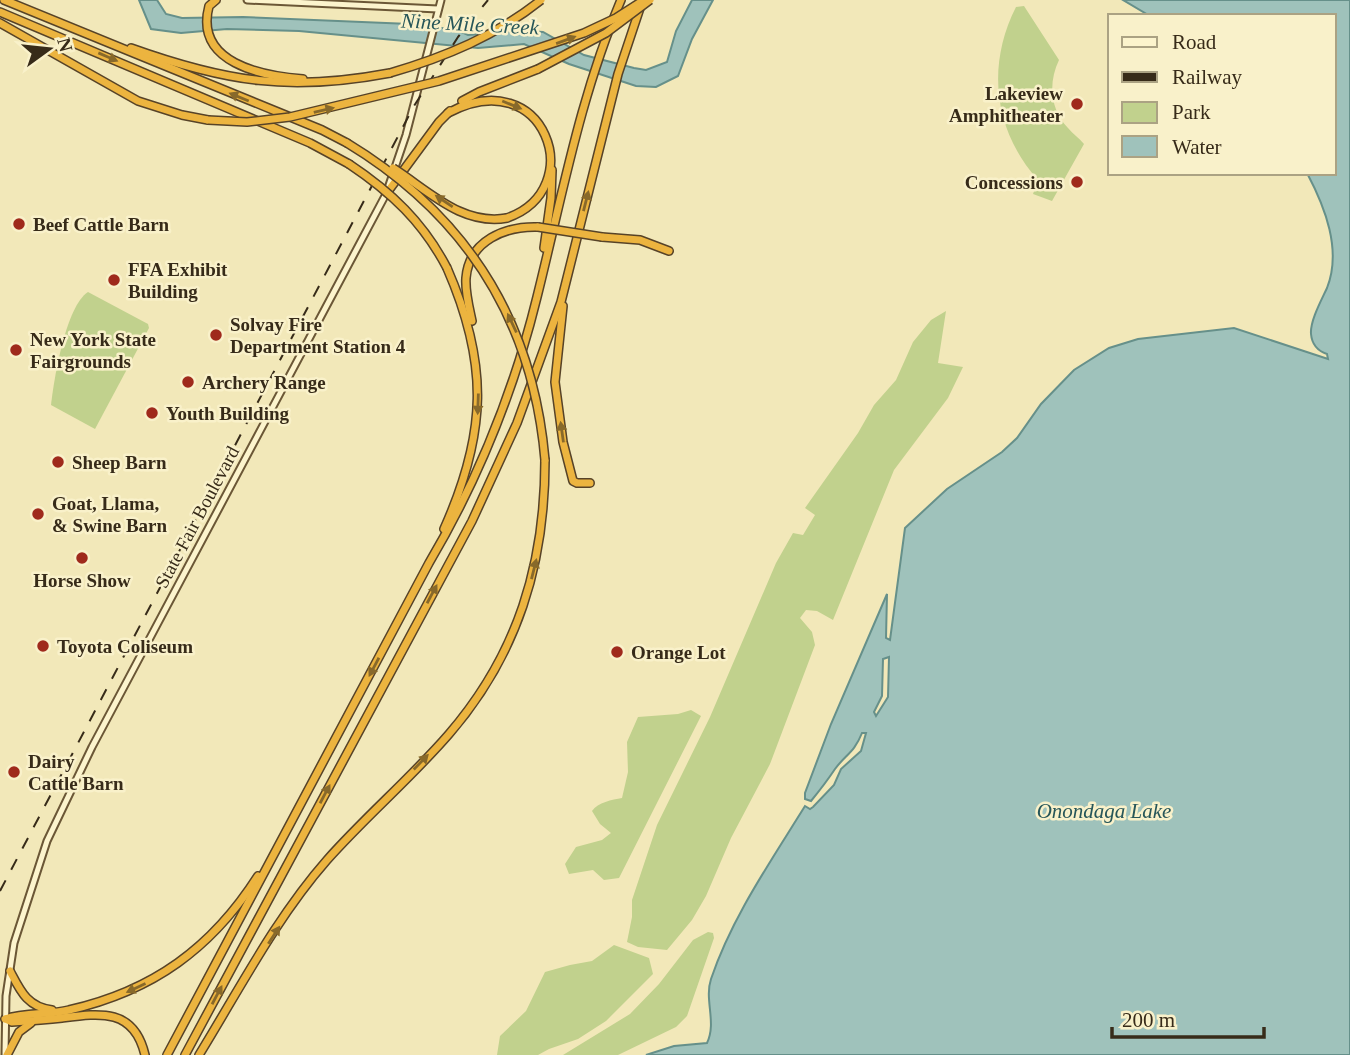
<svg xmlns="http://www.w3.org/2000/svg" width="1350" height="1055" font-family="'Times New Roman',serif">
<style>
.green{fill:#c1d18d}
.water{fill:#9fc2bb;stroke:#66908a;stroke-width:2;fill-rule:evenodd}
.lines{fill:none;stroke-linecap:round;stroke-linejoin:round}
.secondary-casing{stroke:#6b5736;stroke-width:9}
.highway-casing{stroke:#574328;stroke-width:10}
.secondary{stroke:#fcf4cd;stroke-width:5}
.highway{stroke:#ecb43f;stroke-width:7}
.rail{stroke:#372b19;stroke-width:2;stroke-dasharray:12 12;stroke-linecap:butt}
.highway-bridge-casing{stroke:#574328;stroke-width:10;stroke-linecap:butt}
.highway-bridge{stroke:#ecb43f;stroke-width:7}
.oneway{fill:#88692a}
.poi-dot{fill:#9f2a1c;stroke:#f9f1ca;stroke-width:2.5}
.labels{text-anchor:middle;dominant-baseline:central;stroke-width:5;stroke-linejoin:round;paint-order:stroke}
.poi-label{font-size:19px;font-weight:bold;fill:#372b19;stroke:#f9f1ca;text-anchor:start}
.street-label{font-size:19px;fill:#372b19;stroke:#f9f1ca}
.water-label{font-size:21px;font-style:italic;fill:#275659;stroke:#f9f1ca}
</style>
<rect width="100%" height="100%" fill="#f2e8b9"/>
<g class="green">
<path d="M1024 6 1059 60C1048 83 1050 109 1068 128 1073 134 1079 138 1084 144L1052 201 1033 194 1038 180C994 131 986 66 1016 7Z"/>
<path d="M88 292 148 324 149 328 95 429 51 405C54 378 66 306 88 292Z"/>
<polygon points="946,311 938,363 963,367 948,398 894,470 833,620 817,611 806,610 800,618 812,632 815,645 770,764 731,838 706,896 692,920 667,950 638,947 627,942 632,917 632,900 657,825 710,717 776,563 793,533 803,535 815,515 805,508 858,433 874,405 896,380 913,342 931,320"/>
<path d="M691 710 701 716 619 878 604 880 593 870 569 874 565 864 576 847 602 840 611 833 600 824 592 811C598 802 612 800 622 798L628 772 627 742 638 717 678 714Z"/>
<polygon points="708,932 713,933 714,938 687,1016 676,1027 618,1055 563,1055 630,1014 659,984 693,940"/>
<polygon points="614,945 649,958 653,974 606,1021 578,1039 549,1049 538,1055 497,1055 500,1036 526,1011 545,972 570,965 592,961"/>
</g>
<g class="water">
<polygon points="139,0 157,0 166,14 182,18 243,17 410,24 457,30 468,35 527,31 543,32 584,55 634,68 646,70 667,62 676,31 692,0 713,0 692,39 678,76 656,87 636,86 569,64 524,44 478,48 299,31 227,29 181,33 151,29"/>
<path d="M1123 0H1350V1055H646L674 1046 707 1043C717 1022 704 1000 711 979 732 917 771 861 805 806L810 809 813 807 834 785 841 769 861 751 866 733H862C854 753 846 754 835 769 827 781 820 790 811 801L805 799V793L831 724 887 594 886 638 890 640 905 528 947 489 1002 452 1017 438 1041 404 1074 370 1109 348 1138 339 1234 328 1328 359 1327 354C1318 351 1312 345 1311 334 1310 321 1321 301 1327 288 1342 250 1325 207 1307 173H1334V16H1150ZM889 657 888 697 876 716 874 712 882 696 883 659Z"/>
</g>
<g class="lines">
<defs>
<g id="secondary">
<polyline points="247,0 438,9"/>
<polyline points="5,1055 6,996 14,943 47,841 92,747 386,194 406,135 441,0"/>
</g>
<g id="highway">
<polyline points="4,0 322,130 347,143"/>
<path d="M216 0 209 6C194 63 262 76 303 79"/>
<polyline points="0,12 310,143 349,164"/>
<polyline points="0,23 138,101 182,115 208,120"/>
<path d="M131 48C226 82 290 92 390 73"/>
<polyline points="462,101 479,92 538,69"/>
<path d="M448 113C545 61 590 189 507 218"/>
<polyline points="386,194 439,122 450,111"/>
<polyline points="602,237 640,240 669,251"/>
<polyline points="544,248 551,198 552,170"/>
<polyline points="563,306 555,382 563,442 573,481 577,483 590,483"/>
<path d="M472 321C469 307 465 292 466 278 469 240 506 226 538 227"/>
<path d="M444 529C487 433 489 364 447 268"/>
<path d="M10 971C20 990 27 1007 52 1010"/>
<path d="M5 1019C25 1012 49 1015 69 1010 153 991 212 948 258 876"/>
<path d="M6 1019 12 1022C29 1021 45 1020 62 1018 100 1013 134 1008 145 1055"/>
<polyline points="7,1055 19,1032 31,1023"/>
<path d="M167 1055 429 563C478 480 514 391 537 297 562 197 580 96 621 0"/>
<polyline points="185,1055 472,521 517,423 561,302 618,74 641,5"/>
<path d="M199 1055C239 990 276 918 327 860 366 816 411 778 449 734 518 654 545 564 545 460"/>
</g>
</defs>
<use href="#secondary" class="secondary-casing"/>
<use href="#highway" class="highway-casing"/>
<use href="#secondary" class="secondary"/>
<use href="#highway" class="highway"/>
<polyline class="rail" points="0,891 414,106 458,37 488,0"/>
<defs>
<g id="highway-bridge">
<polyline points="538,69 606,33 650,0"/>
<path d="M390 73C445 57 496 36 541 0"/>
<polyline points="208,120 247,122 290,117 439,81 584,33 616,18 644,0"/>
<path d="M347 143C466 215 533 321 545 460"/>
<path d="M349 164C391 192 423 222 447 268"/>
<path d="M393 168C429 191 462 226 507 218"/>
<polyline points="538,227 602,237"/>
</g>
</defs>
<use href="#highway-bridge" class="highway-bridge-casing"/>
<use href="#highway-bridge" class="highway-bridge"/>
</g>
<defs><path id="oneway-solid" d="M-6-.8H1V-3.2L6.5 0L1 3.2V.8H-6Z" transform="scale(1.75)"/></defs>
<g class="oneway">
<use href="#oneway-solid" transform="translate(566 40) rotate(-20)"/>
<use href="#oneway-solid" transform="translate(108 57) rotate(23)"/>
<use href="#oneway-solid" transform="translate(239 97) rotate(-158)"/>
<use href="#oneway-solid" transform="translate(512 105) rotate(22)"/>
<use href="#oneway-solid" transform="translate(324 110) rotate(-13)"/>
<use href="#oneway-solid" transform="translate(444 201) rotate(-146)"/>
<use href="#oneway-solid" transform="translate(586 201) rotate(-76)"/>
<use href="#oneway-solid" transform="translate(512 323) rotate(-115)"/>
<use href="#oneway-solid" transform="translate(478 404) rotate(92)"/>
<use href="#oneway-solid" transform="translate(562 432) rotate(-98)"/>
<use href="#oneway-solid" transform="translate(534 569) rotate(-76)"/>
<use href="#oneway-solid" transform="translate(432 594) rotate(-62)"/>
<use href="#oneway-solid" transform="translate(374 667) rotate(118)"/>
<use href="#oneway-solid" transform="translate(421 762) rotate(-46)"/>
<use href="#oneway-solid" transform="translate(325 794) rotate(-62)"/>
<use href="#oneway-solid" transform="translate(274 935) rotate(-57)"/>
<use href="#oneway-solid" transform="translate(136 988) rotate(155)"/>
<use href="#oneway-solid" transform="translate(217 995) rotate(-62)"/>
</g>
<g class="poi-dot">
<circle cx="1077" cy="104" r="7"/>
<circle cx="1077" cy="182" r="7"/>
<circle cx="19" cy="224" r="7"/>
<circle cx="114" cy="280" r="7"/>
<circle cx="216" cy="335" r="7"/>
<circle cx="16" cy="350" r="7"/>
<circle cx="188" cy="382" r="7"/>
<circle cx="152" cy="413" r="7"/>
<circle cx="58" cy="462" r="7"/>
<circle cx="38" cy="514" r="7"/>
<circle cx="82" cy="558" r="7"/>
<circle cx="43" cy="646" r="7"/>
<circle cx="617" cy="652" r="7"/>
<circle cx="14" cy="772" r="7"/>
</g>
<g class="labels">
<g class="poi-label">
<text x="1063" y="93" text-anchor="end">Lakeview<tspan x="1063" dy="22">Amphitheater</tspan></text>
<text x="1063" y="182" text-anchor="end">Concessions</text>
<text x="33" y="224">Beef Cattle Barn</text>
<text x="128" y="269">FFA Exhibit<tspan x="128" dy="22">Building</tspan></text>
<text x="230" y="324">Solvay Fire<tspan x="230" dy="22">Department Station 4</tspan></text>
<text x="30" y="339">New York State<tspan x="30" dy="22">Fairgrounds</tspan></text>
<text x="202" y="382">Archery Range</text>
<text x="166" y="413">Youth Building</text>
<text x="72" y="462">Sheep Barn</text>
<text x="52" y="503">Goat, Llama,<tspan x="52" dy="22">&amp; Swine Barn</tspan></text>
<text x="82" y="580" text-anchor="middle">Horse Show</text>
<text x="57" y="646">Toyota Coliseum</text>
<text x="631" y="652">Orange Lot</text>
<text x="28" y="761">Dairy<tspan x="28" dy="22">Cattle Barn</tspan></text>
</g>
<g class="street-label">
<text transform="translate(197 517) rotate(-62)">State Fair Boulevard</text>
</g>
<g class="water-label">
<text transform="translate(470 24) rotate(3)">Nine Mile Creek</text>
<text x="1104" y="811">Onondaga Lake</text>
</g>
</g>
<rect x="1108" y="14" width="228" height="161" fill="#f9f1ca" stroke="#aba283" stroke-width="2"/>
<rect x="1122" y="37" width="35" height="10" fill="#fcf4cd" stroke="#aba283" stroke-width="2"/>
<text x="1172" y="49" font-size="21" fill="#372b19">Road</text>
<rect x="1122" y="72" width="35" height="10" fill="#372b19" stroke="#aba283" stroke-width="2"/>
<text x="1172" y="84" font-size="21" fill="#372b19">Railway</text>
<rect x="1122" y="102" width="35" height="21" fill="#c1d18d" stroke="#aba283" stroke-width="2"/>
<text x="1172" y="119" font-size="21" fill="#372b19">Park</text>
<rect x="1122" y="136" width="35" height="21" fill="#9fc2bb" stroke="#aba283" stroke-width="2"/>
<text x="1172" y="154" font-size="21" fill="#372b19">Water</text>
<g transform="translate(49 49) rotate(75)" stroke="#f9f1ca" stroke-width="5" paint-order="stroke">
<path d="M0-5L12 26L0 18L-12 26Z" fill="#372b19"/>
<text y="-10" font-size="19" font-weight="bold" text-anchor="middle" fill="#372b19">N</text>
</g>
<path d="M1112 1027v10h152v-10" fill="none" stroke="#372b19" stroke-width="3.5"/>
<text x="1122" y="1027" font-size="21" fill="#372b19" stroke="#f9f1ca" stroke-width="5" paint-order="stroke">200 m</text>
</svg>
